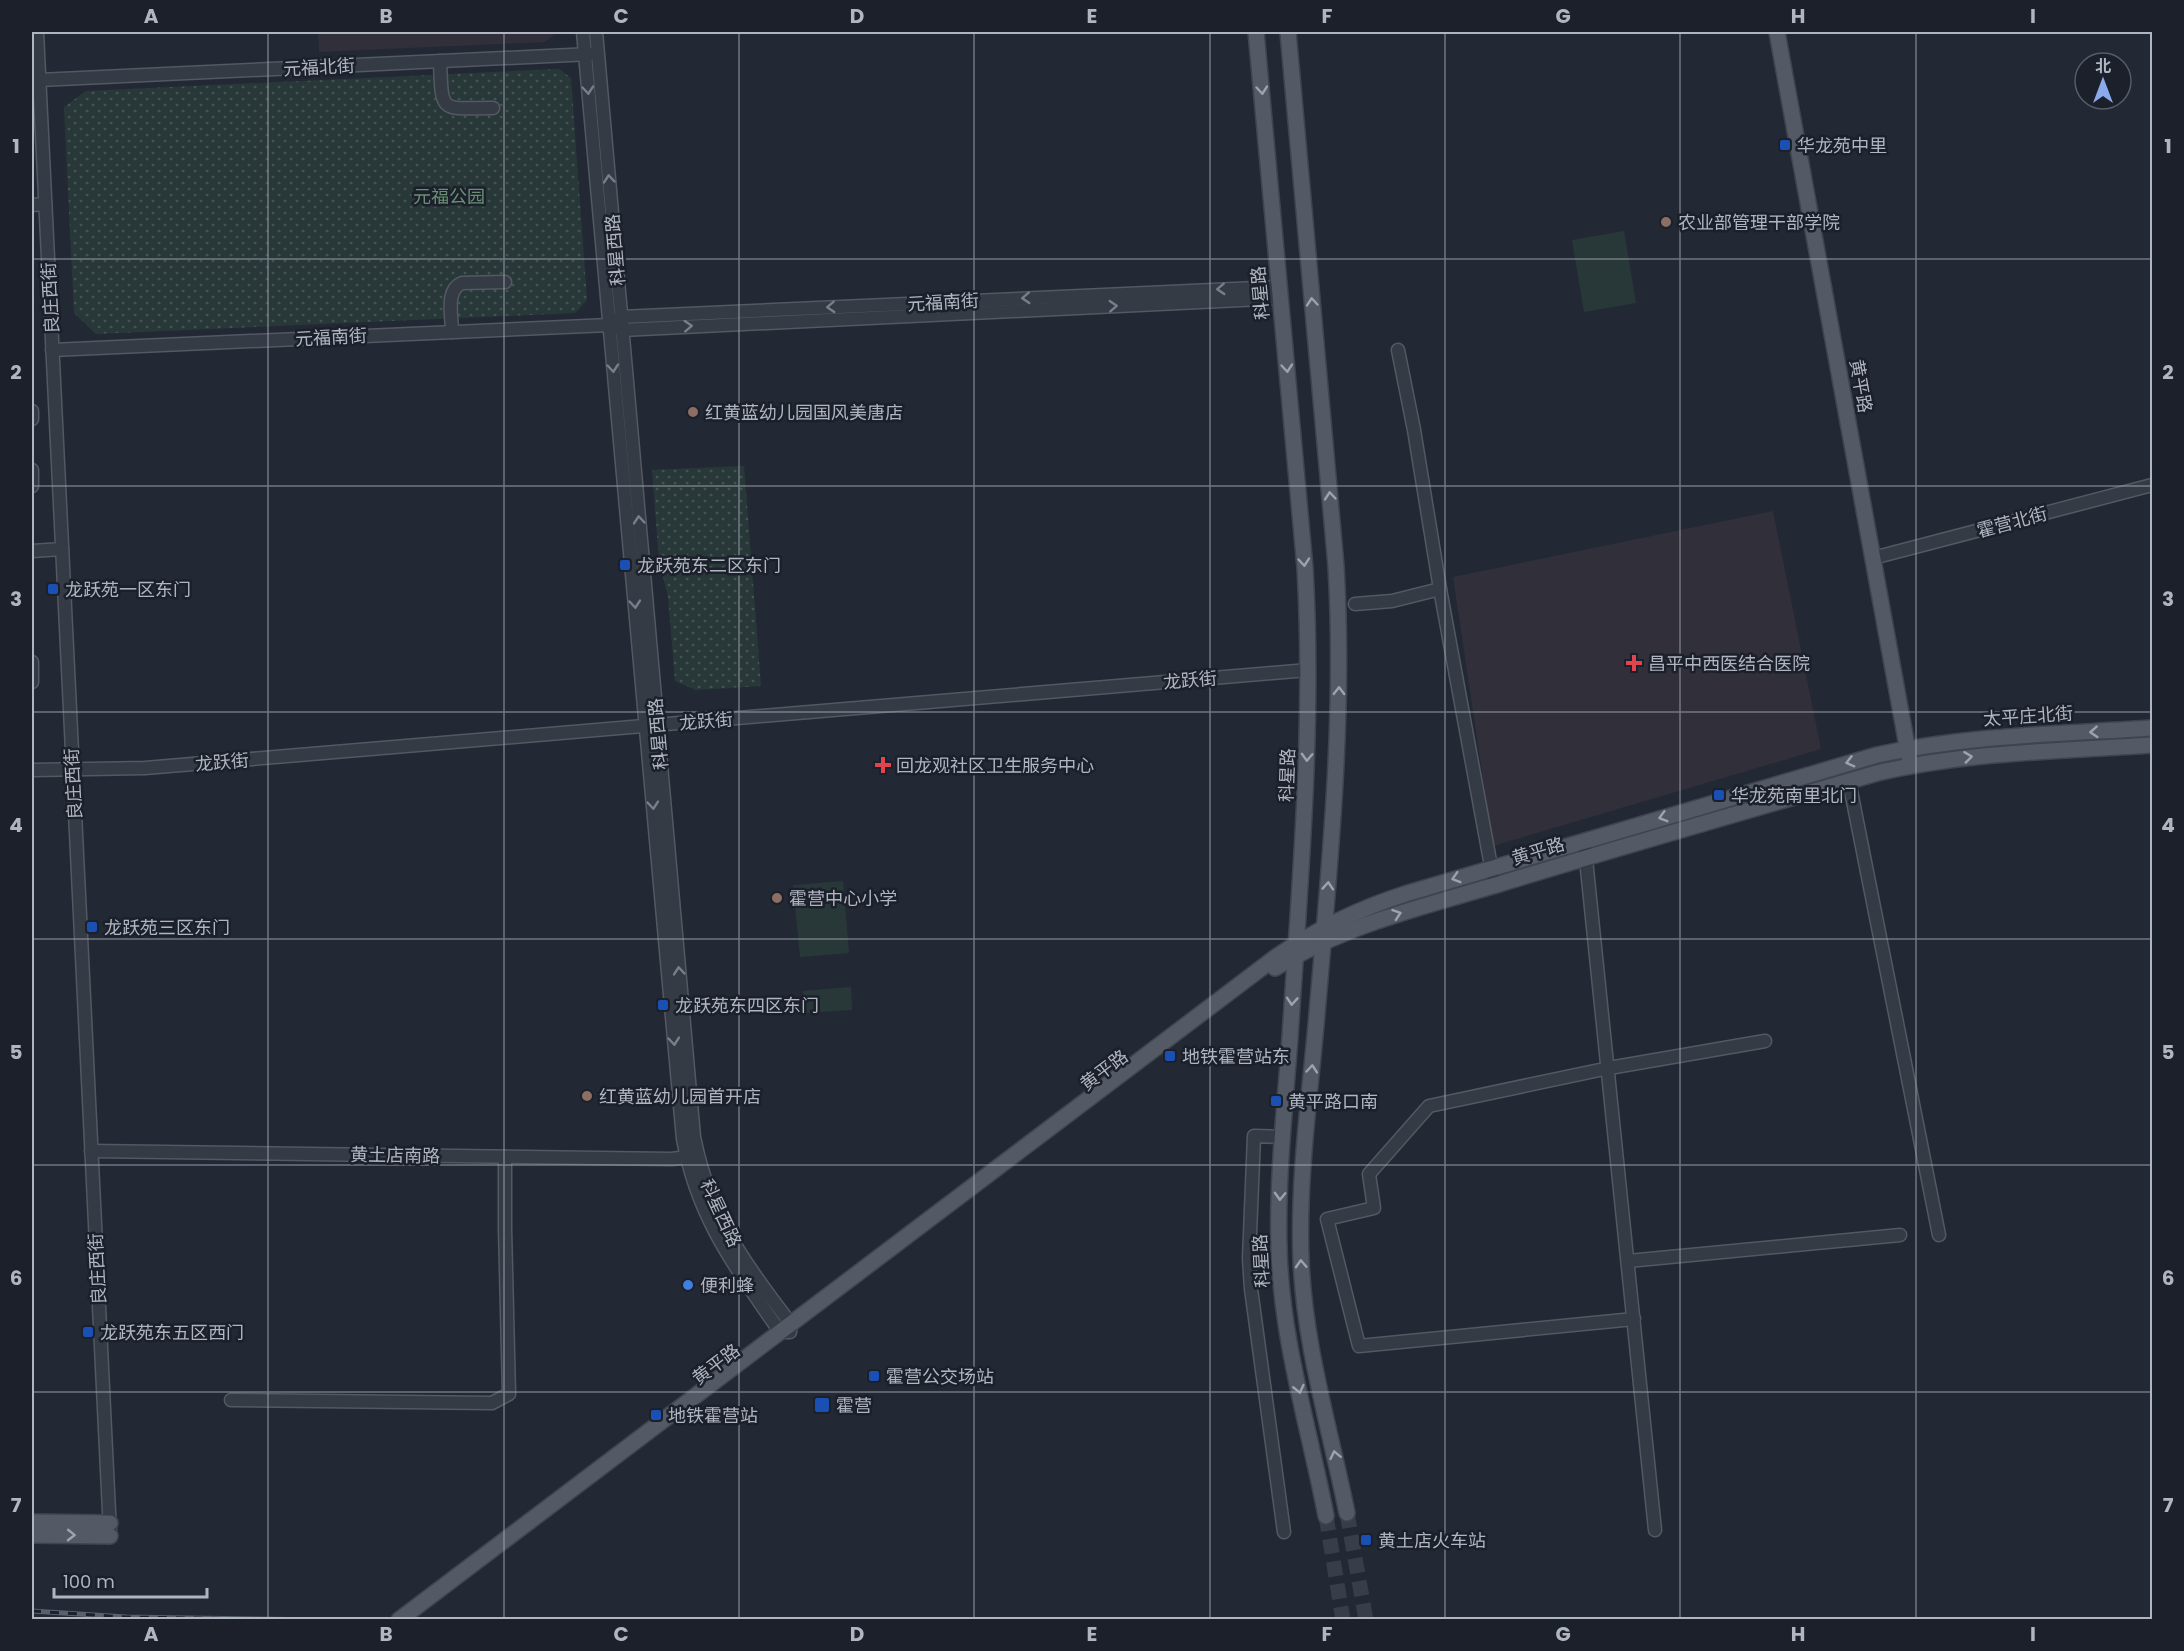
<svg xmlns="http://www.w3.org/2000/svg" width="2184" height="1651" font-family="Poppins,'Noto Sans SC',sans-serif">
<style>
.medical{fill:#312f3a}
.grass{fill:url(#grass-dots)}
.garden{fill:#283839}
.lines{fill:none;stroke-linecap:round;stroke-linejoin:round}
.major-tunnel{stroke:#373e49;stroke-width:15;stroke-dasharray:15 8;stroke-linecap:butt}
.minor-casing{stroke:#535863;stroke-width:15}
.major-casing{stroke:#3f444f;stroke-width:18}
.minor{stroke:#353b45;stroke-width:12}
.major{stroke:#535a65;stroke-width:15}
.rail-casing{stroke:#5a616e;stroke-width:5}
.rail{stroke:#1b202a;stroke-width:3;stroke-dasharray:9;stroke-linecap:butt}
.oneway{stroke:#797e8a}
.oneway2{stroke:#9da3af}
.grid{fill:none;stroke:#b0b5c2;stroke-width:1.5;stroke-opacity:0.55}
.transit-dot{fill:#1a4fb4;stroke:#1b202a;stroke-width:2}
.education-dot{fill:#8d6e63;stroke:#1b202a;stroke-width:2}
.health-dot{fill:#e0444e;stroke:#1b202a;stroke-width:2}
.shop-dot{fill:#3f7fe0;stroke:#1b202a;stroke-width:2}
.labels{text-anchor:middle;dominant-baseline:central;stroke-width:5;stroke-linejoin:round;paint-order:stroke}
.street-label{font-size:18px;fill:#b0b5c2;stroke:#1b202a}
.poi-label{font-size:18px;fill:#b0b5c2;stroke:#1b202a;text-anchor:start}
.park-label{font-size:18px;fill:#6a8f75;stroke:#1b202a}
.neatline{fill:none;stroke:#b0b5c2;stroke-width:2}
.grid-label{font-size:20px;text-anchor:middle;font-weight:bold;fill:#b0b5c2}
</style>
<defs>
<pattern id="grass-dots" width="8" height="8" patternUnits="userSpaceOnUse" patternTransform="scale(1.5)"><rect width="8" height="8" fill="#283839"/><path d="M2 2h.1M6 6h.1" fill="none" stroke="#455354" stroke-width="1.8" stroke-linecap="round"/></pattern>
</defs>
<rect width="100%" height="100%" fill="#222934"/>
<g class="medical">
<polygon points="318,32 557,32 545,42 319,52"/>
<polygon points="1773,511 1821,749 1493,846 1453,577"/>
</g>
<g class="grass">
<polygon points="559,69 571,78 587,300 575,313 96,334 74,313 64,107 86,91"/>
<polygon points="744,466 761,686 696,690 675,681 668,596 659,561 652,470"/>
</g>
<g class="garden">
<polygon points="1624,231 1636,303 1584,312 1572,240"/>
<polygon points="843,881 849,953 800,957 793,885"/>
<polygon points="851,987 852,1010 804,1013 803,991"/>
</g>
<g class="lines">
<g class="major-tunnel">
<polyline points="1347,1513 1366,1620"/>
<polyline points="1326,1516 1343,1620"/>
</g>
<defs>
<g id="minor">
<polyline points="37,32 110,1532"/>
<path d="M583 32 683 1139C698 1220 735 1266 780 1332H790L791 1324C743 1262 710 1216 694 1137L596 32"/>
<path d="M440 61C442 115 440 108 493 108"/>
<polyline points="39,80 591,54"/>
<polyline points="32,205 45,204"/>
<polyline points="615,321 621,317 1279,287"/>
<path d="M452 332C452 316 445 290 462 283L505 282"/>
<polyline points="52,350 609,325 622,330 1281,298"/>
<polyline points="1398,350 1414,430 1440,589 1493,877"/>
<polyline points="32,411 32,419"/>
<polyline points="32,470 32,486"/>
<polyline points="32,551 62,549"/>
<polyline points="1873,558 2152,485"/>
<polyline points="1355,604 1392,601 1440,589"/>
<polyline points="32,662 32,682"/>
<polyline points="32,770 145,768 1308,670"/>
<polyline points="1849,781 1939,1235"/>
<polyline points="1584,840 1655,1530"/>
<polyline points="1283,1137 1254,1136 1249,1258 1251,1289 1284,1532"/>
<polyline points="91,1151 672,1159 693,1156"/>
<polyline points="1628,1261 1900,1235"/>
<polyline points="1634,1319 1359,1346 1327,1219 1374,1208 1369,1174 1429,1106 1609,1068 1765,1041"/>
<polyline points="231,1400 492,1403 509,1394 505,1228 505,1157"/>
</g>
<g id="major">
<path d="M1256 32 1305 568C1314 725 1300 881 1290 1037 1285 1107 1277 1178 1279 1248 1281 1339 1309 1427 1326 1516"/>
<path d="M1288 32 1336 566C1345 720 1329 872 1316 1025 1309 1102 1298 1181 1301 1259 1304 1344 1330 1429 1347 1513"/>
<polyline points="1777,32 1909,757"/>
<path d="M1275 968C1343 926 1421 907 1496 885 1623 846 1750 810 1877 773 1967 752 2060 751 2152 745"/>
<polyline points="32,1522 110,1523"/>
<polyline points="32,1535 110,1536"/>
<path d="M399 1620 1276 957C1317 929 1358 909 1405 894L1877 755C1967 735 2061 734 2152 728"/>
</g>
</defs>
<use href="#minor" class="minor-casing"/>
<use href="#major" class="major-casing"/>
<use href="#minor" class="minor"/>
<use href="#major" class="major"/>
<defs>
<polyline id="rail" points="32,1611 126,1617 324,1620"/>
</defs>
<use href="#rail" class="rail-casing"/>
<use href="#rail" class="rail"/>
</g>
<defs><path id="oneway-chevron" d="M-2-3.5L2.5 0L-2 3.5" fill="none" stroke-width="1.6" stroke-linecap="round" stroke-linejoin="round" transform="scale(1.5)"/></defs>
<g class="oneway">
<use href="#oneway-chevron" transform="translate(588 90) rotate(85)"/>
<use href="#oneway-chevron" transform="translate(609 179) rotate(-95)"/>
<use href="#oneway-chevron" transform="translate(1221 289) rotate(177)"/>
<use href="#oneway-chevron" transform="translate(1026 298) rotate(177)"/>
<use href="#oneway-chevron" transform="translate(1113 306) rotate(-3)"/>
<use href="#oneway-chevron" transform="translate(831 307) rotate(177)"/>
<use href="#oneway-chevron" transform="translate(688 326) rotate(-3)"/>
<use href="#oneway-chevron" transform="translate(613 368) rotate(85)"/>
<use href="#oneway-chevron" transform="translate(639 520) rotate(-95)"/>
<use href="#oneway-chevron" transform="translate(635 604) rotate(85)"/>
<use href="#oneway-chevron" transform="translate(653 805) rotate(85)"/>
<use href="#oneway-chevron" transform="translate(679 971) rotate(-95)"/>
<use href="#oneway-chevron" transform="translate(674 1041) rotate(85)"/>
</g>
<g class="oneway2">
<use href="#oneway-chevron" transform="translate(1262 90) rotate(85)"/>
<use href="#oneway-chevron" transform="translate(1312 302) rotate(-95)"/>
<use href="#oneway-chevron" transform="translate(1287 368) rotate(85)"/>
<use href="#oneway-chevron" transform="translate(1330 496) rotate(-95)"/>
<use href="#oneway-chevron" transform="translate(1304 562) rotate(85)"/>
<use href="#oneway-chevron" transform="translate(1339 691) rotate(-89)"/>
<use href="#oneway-chevron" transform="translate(2094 732) rotate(176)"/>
<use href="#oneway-chevron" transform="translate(1307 757) rotate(92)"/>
<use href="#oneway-chevron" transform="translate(1968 757) rotate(-7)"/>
<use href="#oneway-chevron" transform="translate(1850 762) rotate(165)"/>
<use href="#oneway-chevron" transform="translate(1663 817) rotate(164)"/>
<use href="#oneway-chevron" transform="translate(1456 878) rotate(163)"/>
<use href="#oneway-chevron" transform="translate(1328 886) rotate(-86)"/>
<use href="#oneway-chevron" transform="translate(1397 914) rotate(-19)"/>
<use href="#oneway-chevron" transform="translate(1292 1001) rotate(94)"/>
<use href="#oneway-chevron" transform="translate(1312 1069) rotate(-85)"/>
<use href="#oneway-chevron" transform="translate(1280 1196) rotate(92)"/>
<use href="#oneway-chevron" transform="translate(1301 1264) rotate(-93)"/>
<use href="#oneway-chevron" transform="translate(1299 1389) rotate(77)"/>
<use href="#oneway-chevron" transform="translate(1335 1455) rotate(-102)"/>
<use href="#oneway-chevron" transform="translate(71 1535) rotate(1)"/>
</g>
<path class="grid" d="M268 32V1620M504 32V1620M739 32V1620M974 32V1620M1210 32V1620M1445 32V1620M1680 32V1620M1916 32V1620M32 259H2152M32 486H2152M32 712H2152M32 939H2152M32 1165H2152M32 1392H2152"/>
<g class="transit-dot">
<rect x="1779" y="139" width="12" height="12" rx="3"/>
<rect x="619" y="559" width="12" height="12" rx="3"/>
<rect x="47" y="583" width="12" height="12" rx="3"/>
<rect x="1713" y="789" width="12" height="12" rx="3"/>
<rect x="86" y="921" width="12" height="12" rx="3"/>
<rect x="657" y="999" width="12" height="12" rx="3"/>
<rect x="1164" y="1050" width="12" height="12" rx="3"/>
<rect x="1270" y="1095" width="12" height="12" rx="3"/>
<rect x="82" y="1326" width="12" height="12" rx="3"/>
<rect x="868" y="1370" width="12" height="12" rx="3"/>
<rect x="814" y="1397" width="16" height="16" rx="3"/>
<rect x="650" y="1409" width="12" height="12" rx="3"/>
<rect x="1360" y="1534" width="12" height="12" rx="3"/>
</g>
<g class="education-dot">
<circle cx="1666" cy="222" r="6"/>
<circle cx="693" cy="412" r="6"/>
<circle cx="777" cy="898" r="6"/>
<circle cx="587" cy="1096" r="6"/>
</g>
<g class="health-dot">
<path d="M1631 654h6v6h6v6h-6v6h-6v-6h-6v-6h6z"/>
<path d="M880 756h6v6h6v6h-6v6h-6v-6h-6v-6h6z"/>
</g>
<circle class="shop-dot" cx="688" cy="1285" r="6"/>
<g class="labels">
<g class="street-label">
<text transform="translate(319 67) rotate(-3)">元福北街</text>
<text transform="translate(615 250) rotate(-95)">科星西路</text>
<text transform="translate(1260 293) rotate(-95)">科星路</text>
<text transform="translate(50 298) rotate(-93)">良庄西街</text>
<text transform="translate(943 302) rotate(-3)">元福南街</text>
<text transform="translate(331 337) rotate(-3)">元福南街</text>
<text transform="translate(1861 386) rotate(80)">黄平路</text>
<text transform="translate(2012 522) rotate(-15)">霍营北街</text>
<text transform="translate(1190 680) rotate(-5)">龙跃街</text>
<text transform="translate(2028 716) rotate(-4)">太平庄北街</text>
<text transform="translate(706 721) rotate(-5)">龙跃街</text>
<text transform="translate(658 734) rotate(-95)">科星西路</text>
<text transform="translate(222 762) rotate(-5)">龙跃街</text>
<text transform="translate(1287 775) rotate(-88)">科星路</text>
<text transform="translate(73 784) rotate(-93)">良庄西街</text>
<text transform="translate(1538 851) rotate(-17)">黄平路</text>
<text transform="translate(1104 1070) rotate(-37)">黄平路</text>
<text transform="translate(395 1155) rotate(1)">黄土店南路</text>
<text transform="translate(721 1213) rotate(65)">科星西路</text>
<text transform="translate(1261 1261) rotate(-93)">科星路</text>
<text transform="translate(97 1269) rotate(-93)">良庄西街</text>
<text transform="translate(716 1364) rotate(-37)">黄平路</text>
</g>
<g class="poi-label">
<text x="1797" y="145">华龙苑中里</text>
<text x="1678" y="222">农业部管理干部学院</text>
<text x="705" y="412">红黄蓝幼儿园国风美唐店</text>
<text x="637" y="565">龙跃苑东二区东门</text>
<text x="65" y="589">龙跃苑一区东门</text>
<text x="1648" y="663">昌平中西医结合医院</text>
<text x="896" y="765">回龙观社区卫生服务中心</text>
<text x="1731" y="795">华龙苑南里北门</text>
<text x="789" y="898">霍营中心小学</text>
<text x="104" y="927">龙跃苑三区东门</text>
<text x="675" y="1005">龙跃苑东四区东门</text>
<text x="1182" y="1056">地铁霍营站东</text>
<text x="599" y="1096">红黄蓝幼儿园首开店</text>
<text x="1288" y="1101">黄平路口南</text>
<text x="700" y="1285">便利蜂</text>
<text x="100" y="1332">龙跃苑东五区西门</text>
<text x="886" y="1376">霍营公交场站</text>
<text x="836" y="1405">霍营</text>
<text x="668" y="1415">地铁霍营站</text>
<text x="1378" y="1540">黄土店火车站</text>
</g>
<g class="park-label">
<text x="449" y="196">元福公园</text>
</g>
</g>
<rect width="2184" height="1651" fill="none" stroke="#1b202a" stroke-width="66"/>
<g transform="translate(2103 81)"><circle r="28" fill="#1b202a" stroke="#575c67" stroke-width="1.5"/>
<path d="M0-4.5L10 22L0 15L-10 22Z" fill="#8baaeb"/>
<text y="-9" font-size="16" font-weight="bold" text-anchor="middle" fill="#b0b5c2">北</text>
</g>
<path d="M54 1588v9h153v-9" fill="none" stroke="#b0b5c2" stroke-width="3"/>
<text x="63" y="1588" font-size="18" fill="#b0b5c2" stroke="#1b202a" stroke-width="4.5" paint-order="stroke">100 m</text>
<rect x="33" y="33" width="2118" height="1585" class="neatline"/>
<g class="grid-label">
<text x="151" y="23">A</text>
<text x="386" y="23">B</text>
<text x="621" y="23">C</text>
<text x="857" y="23">D</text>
<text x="1092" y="23">E</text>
<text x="1327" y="23">F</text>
<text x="1563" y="23">G</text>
<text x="1798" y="23">H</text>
<text x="2033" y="23">I</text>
<text x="16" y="153">1</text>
<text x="2168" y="153">1</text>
<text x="16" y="379">2</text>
<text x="2168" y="379">2</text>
<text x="16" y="606">3</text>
<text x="2168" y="606">3</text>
<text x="16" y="832">4</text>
<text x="2168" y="832">4</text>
<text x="16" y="1059">5</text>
<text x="2168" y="1059">5</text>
<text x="16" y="1285">6</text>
<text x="2168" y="1285">6</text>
<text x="16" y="1512">7</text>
<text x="2168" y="1512">7</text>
<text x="151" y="1641">A</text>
<text x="386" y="1641">B</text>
<text x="621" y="1641">C</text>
<text x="857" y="1641">D</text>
<text x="1092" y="1641">E</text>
<text x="1327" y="1641">F</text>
<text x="1563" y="1641">G</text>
<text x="1798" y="1641">H</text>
<text x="2033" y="1641">I</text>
</g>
</svg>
